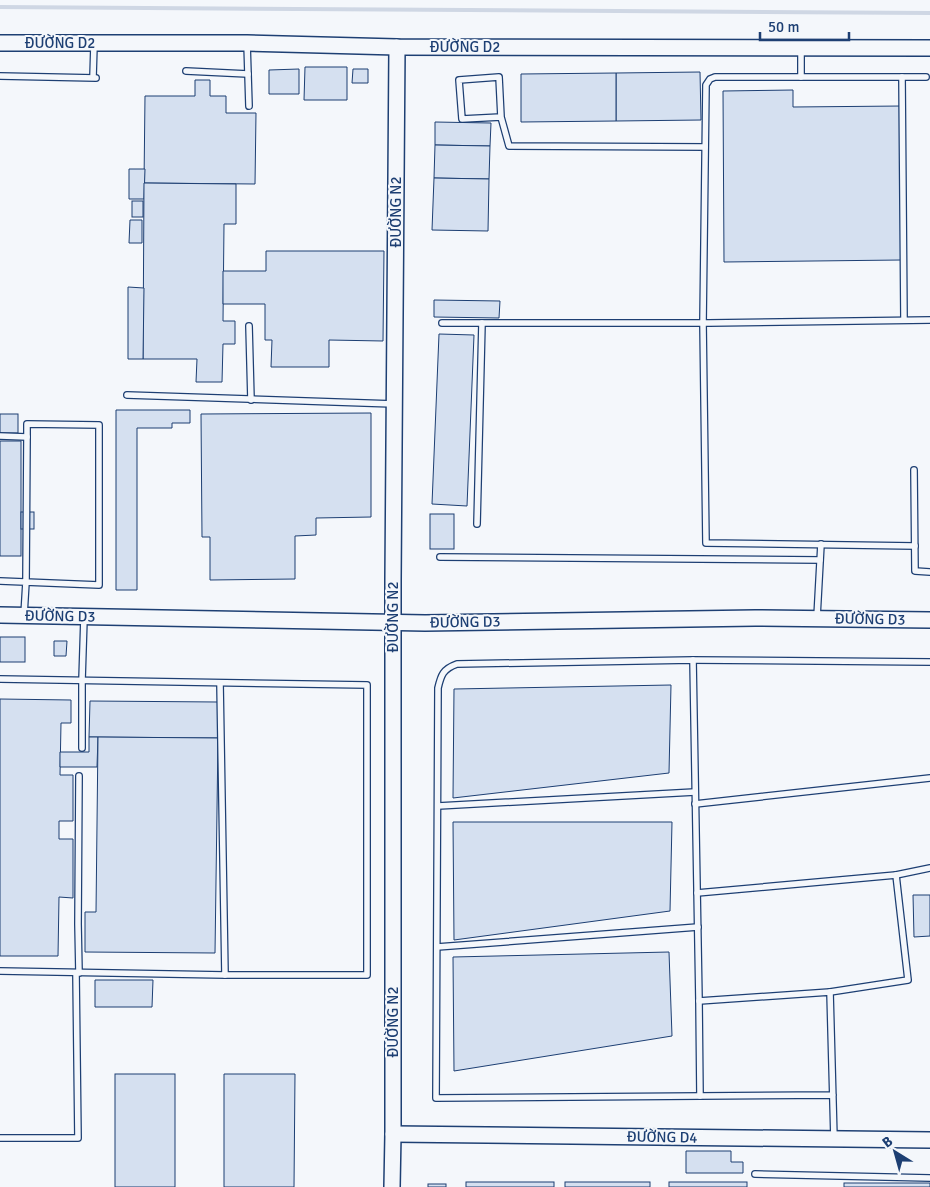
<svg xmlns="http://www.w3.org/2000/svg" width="930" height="1187" font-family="Signika,sans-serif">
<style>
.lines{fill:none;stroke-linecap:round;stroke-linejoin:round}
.stream{stroke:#cfd7e4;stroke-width:4}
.building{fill:#d5e0f0;stroke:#1d3f73}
.lane-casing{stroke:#1d3f73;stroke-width:8}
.secondary-casing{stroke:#1d3f73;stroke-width:18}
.lane{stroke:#f4f7fb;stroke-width:5.5}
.secondary{stroke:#f4f7fb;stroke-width:15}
.labels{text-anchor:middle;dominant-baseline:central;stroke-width:4;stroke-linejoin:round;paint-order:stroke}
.street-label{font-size:15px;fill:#1d3f73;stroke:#f4f7fb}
</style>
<rect width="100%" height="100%" fill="#f4f7fb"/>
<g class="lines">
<polyline class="stream" points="0,7 930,13"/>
</g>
<g class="building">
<polygon points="305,67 347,67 347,100 304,100"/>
<polygon points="299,69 299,94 269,94 269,70"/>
<polygon points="353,69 368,69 368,83 352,83"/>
<polygon points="700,72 701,120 616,121 616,73"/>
<polygon points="616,73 616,121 521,122 521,74"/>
<polygon points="195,80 210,80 210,96 226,96 226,113 256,113 255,184 144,183 145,96 195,96"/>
<polygon points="793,90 793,107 901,106 901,260 724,262 723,91"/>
<polygon points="435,122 491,123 490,146 435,145"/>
<polygon points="435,145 490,146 489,179 434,178"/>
<polygon points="129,169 145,169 144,199 129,199"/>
<polygon points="434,178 489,179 488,231 432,230"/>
<polygon points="144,183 236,184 236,224 224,224 223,321 235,321 235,344 223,344 222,382 196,382 197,359 143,359"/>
<rect x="132" y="201" width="11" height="16"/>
<polygon points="130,220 142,220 142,243 129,243"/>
<polygon points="266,251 384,251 383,341 329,340 329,367 271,367 272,340 265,340 265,304 223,304 223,271 266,271"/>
<polygon points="128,287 144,288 143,359 128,359"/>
<polygon points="434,300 500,301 499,318 434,317"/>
<polygon points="439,334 474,335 467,506 432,504"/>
<polygon points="116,410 190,410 190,423 172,423 172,428 137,428 137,590 116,590"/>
<polygon points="371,413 371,517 316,518 316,535 295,536 295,579 210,580 210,537 202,537 201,414"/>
<rect x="0" y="414" width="18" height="19"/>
<rect x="0" y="441" width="21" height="115"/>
<rect x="21" y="512" width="13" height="17"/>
<rect x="430" y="514" width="24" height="35"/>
<rect x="0" y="637" width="25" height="25"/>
<polygon points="54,641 67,641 66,656 54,656"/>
<polygon points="671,685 669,773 453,798 454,689"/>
<polygon points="0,699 71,700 71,723 61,723 60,775 73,775 73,821 59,821 59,839 73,839 73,898 59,897 58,956 0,956"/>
<polygon points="90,701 218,702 218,738 89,737"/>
<polygon points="89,737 98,737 97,767 60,767 60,752 89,752"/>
<polygon points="98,737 218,738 215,953 85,952 85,912 96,912"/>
<polygon points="453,822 672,822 670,911 454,940"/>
<polygon points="913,895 930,895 930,936 914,937"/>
<polygon points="669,952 672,1036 454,1071 453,957"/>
<polygon points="95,980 153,980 152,1007 95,1007"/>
<rect x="115" y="1074" width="60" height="113"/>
<polygon points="224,1074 295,1074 294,1187 224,1187"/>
<polygon points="686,1151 731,1151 731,1162 743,1162 743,1173 686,1173"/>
<rect x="466" y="1182" width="88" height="5"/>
<rect x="565" y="1182" width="85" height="5"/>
<rect x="669" y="1182" width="78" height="5"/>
<rect x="844" y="1183" width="86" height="4"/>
<rect x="428" y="1184" width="18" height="3"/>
</g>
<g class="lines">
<defs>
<g id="lane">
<polyline points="247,43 249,106"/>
<polyline points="801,48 801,77 715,77 710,79 706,85 703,323 706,543 915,546"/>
<polyline points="186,71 248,74"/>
<polyline points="0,76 96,78"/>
<polyline points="93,77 94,45"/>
<polyline points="801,77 926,77"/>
<polyline points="902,77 904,320"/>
<polyline points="501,117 462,119 459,80 499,77 501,117 509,146 705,147"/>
<polyline points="442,323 709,323 930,320"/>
<polyline points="249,326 251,400"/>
<polyline points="127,395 394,404"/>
<polyline points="0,436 27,437"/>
<polyline points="914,470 915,571 930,572"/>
<polyline points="477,524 482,323"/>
<polyline points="440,557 820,560"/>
<polyline points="0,581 99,585 99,425 27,424 27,437 26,582 24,615"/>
<polyline points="817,617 821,544"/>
<polyline points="693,660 930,662"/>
<polyline points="0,679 367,685 367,975 225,975"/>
<polyline points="82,748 82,680 84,618"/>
<polyline points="79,776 78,924 79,973"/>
<polyline points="695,804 930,778"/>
<polyline points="438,806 695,792"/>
<polyline points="896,875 930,868"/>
<polyline points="697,893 896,875 908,980 830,992"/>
<polyline points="437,947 698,927"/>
<polyline points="0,971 225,975 220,683"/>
<polyline points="699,1001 700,1096"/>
<path d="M833 1095 436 1098 438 688C441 675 443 669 457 664L693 660 699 1001 830 992 834 1139"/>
<polyline points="0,1138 78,1138 76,973"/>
<polyline points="755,1174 930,1178"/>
</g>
<g id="secondary">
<polyline points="0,43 247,43 397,47 930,48"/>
<polyline points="0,615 425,623 755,618 930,620"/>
<polyline points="393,1134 930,1140"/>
<polyline points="392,1187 393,1134 393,580 397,47"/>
</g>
</defs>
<use href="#lane" class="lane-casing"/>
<use href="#secondary" class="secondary-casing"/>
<use href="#lane" class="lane"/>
<use href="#secondary" class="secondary"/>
</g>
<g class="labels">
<g class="street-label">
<text x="60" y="43">ĐƯỜNG D2</text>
<text x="465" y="47">ĐƯỜNG D2</text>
<text transform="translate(396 212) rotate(-90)">ĐƯỜNG N2</text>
<text transform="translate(60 616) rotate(1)">ĐƯỜNG D3</text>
<text transform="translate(393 617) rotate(-90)">ĐƯỜNG N2</text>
<text transform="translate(870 619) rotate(1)">ĐƯỜNG D3</text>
<text transform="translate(465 622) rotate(-1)">ĐƯỜNG D3</text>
<text transform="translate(393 1022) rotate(-90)">ĐƯỜNG N2</text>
<text transform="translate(662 1137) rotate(1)">ĐƯỜNG D4</text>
</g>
</g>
<g transform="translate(895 1152) rotate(323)" stroke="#f4f7fb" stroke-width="4" paint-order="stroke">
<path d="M0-4L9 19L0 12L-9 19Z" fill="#1d3f73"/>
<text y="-8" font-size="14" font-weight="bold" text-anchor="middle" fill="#1d3f73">B</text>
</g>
<path d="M760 32v8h89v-8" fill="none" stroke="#1d3f73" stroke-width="2.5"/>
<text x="768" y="32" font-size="15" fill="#1d3f73" stroke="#f4f7fb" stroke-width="4" paint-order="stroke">50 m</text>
</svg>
